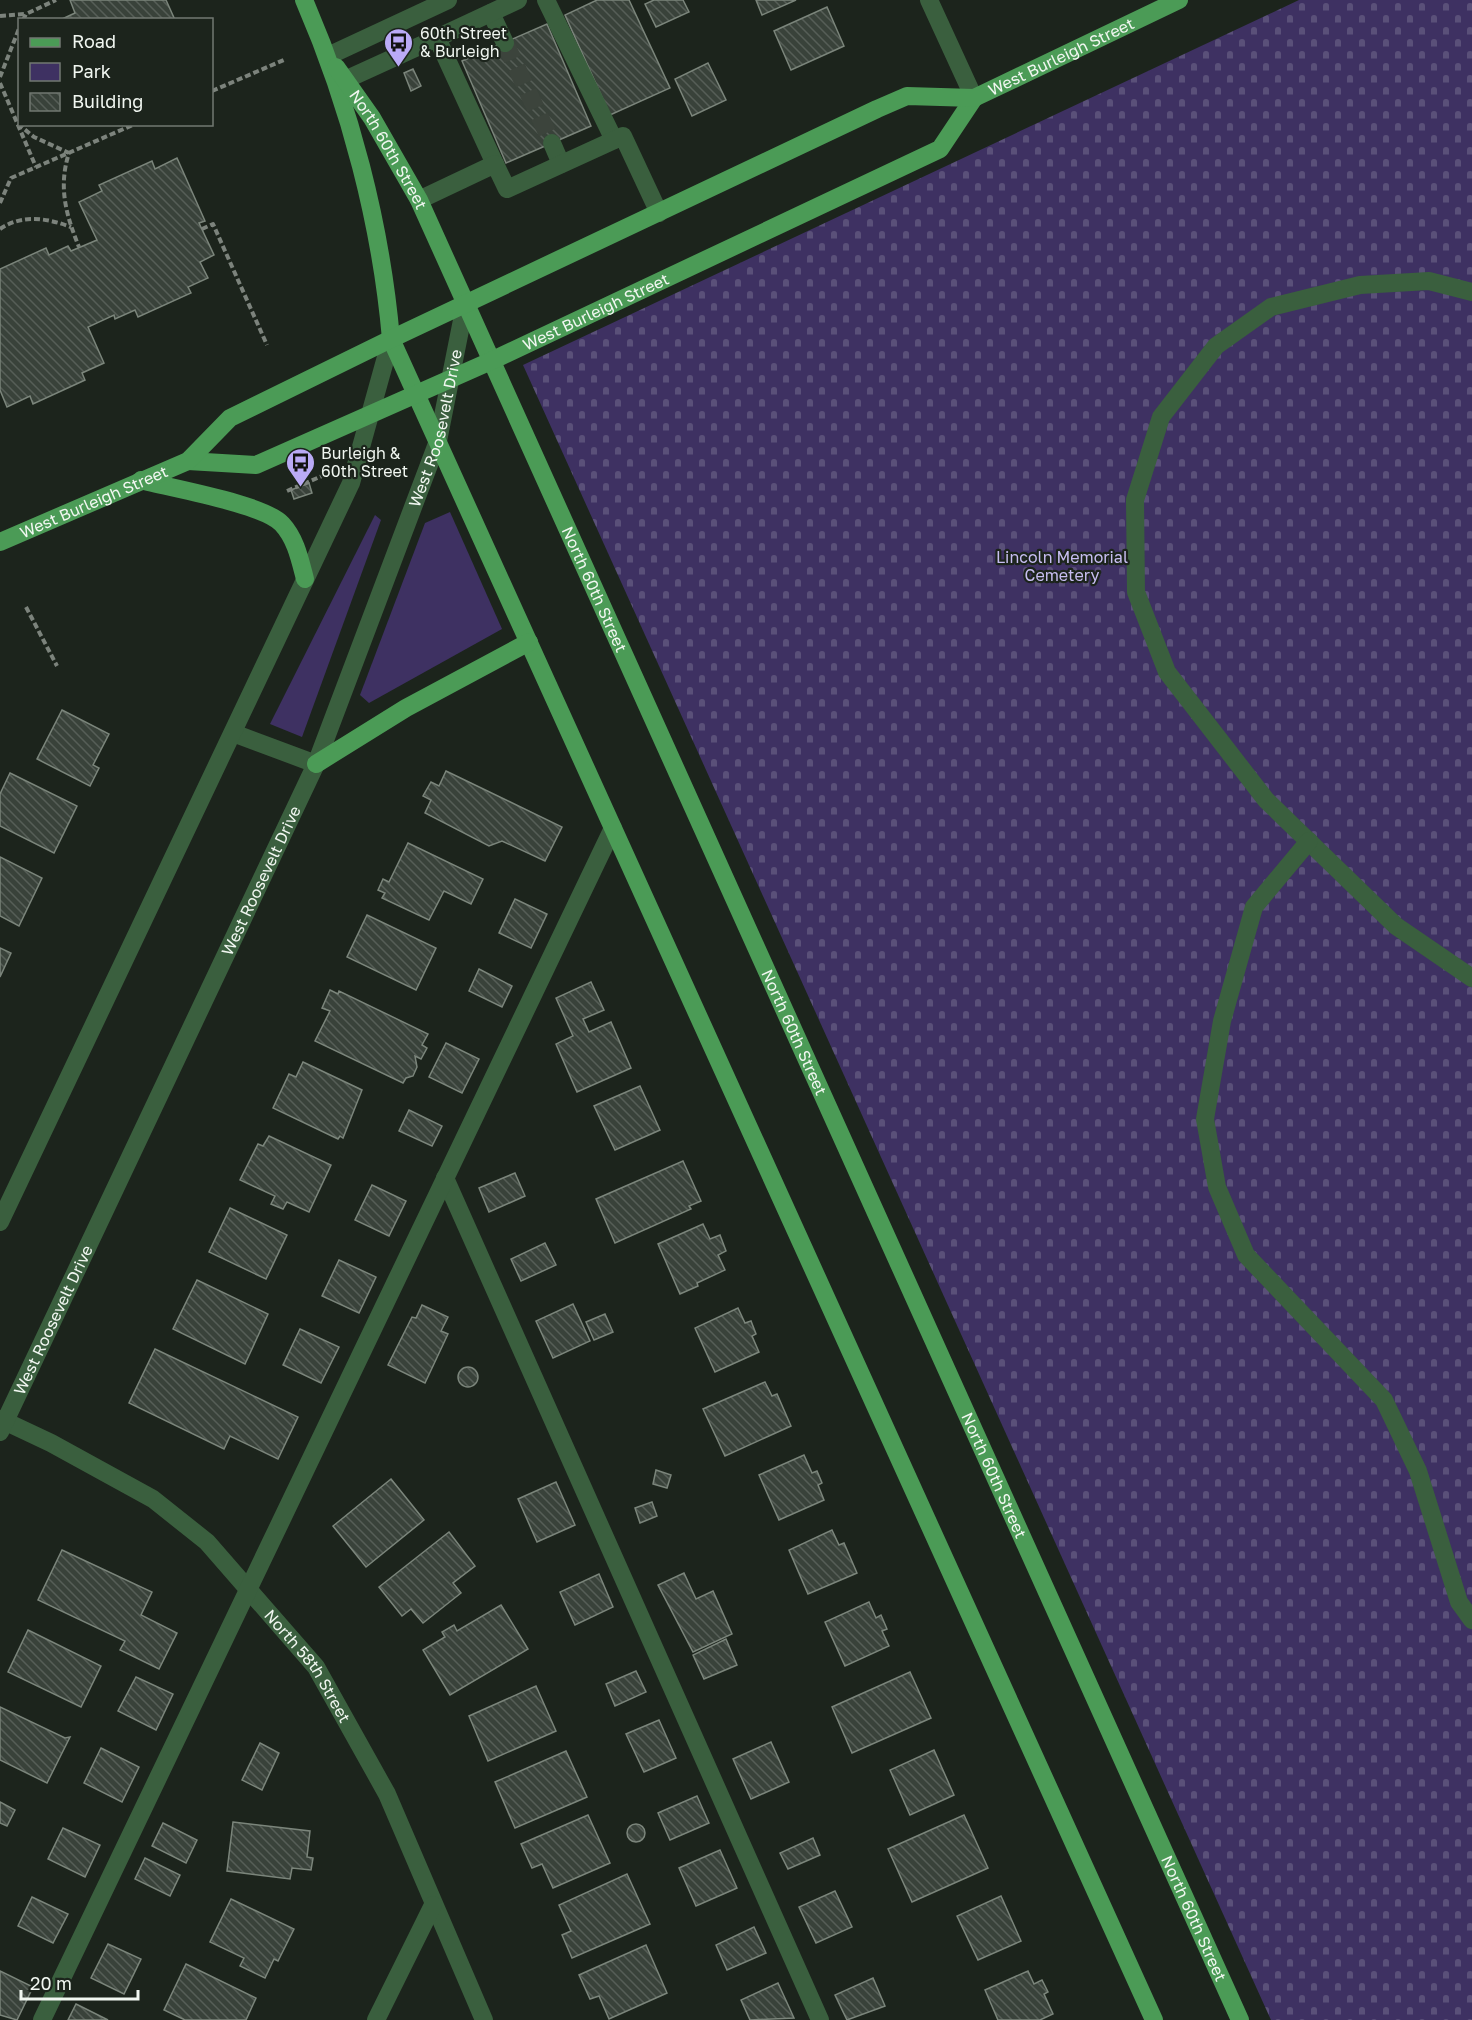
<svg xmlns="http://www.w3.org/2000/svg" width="1472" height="2020" font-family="'Golos Text',sans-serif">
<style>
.green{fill:#3e3162}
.cemetery{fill:url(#cemetery-stones)}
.building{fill:url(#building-back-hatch);stroke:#7b857b;stroke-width:1.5}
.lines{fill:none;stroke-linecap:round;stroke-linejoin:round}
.minor-tunnel{stroke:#3c443c;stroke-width:18;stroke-dasharray:18 9;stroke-linecap:butt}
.path{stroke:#7c837c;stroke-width:4;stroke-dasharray:6 3;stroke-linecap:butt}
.minor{stroke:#3a5f3e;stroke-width:18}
.major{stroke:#4b9b56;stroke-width:18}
.labels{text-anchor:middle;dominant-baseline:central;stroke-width:4.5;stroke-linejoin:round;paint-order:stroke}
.poi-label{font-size:16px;fill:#f1f7f1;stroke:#1c241c;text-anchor:start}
.street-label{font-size:16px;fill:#f1f7f1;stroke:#1c241c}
.park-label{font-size:16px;fill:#c8bef2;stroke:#1c241c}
</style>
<defs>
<pattern id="cemetery-stones" width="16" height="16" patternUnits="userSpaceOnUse" patternTransform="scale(1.5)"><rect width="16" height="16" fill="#3e3162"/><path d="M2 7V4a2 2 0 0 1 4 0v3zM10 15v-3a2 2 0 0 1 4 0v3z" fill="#5a5079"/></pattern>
<pattern id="building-back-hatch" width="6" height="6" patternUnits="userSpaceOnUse" patternTransform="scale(1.5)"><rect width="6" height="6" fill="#39423a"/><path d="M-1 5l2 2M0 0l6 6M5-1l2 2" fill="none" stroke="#565e57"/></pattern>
</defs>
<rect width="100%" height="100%" fill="#1c241c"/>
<g class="green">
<polygon points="450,512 502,629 369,703 360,695 425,523"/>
<polygon points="375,515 381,520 302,737 270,724"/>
</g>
<polygon class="cemetery" points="1299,0 1472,0 1472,2020 1271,2020 523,365"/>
<g class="building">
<polygon points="70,0 166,0 175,20 60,20 75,13"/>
<polygon points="597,0 629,0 670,88 610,115 565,15"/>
<polygon points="654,0 683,0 689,12 656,27 645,4"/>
<polygon points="756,0 796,0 762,15"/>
<polygon points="827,7 844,46 791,70 774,31"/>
<polygon points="547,24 591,126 506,163 462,61"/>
<polygon points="708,63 726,100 692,116 675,79"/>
<polygon points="413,69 421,86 411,91 404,73"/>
<polygon points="177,158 205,221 199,223 214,255 200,262 208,278 188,287 191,293 138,317 135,310 115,319 114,315 88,327 104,363 82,373 85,380 33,404 30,396 7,407 0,390 0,269 46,248 49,255 68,246 71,251 97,240 79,202 102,191 99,185 152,161 155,169"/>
<polygon points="309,483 312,493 294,499 291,490"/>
<polygon points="62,710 109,734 93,765 99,768 90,786 37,759"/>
<polygon points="446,771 562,827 545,861 502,841 489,846 425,813 431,800 423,796 431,782 439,786"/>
<polygon points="10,773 77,806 54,853 0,826 0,794"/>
<polygon points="408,843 483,879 471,904 444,891 429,920 382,898 385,893 378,890 383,879 389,882"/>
<polygon points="0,857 42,878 19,926 0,916"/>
<polygon points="515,899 547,914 531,948 499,933"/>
<polygon points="367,915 436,948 416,990 347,957"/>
<polygon points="0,948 11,953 0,977"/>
<polygon points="479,969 512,986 502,1007 469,991"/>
<polygon points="591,982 604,1010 583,1019 589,1032 611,1022 631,1068 577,1092 556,1044 573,1036 556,998"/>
<polygon points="330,990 338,994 339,991 428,1034 422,1045 427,1048 421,1059 415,1056 417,1067 413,1076 406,1078 403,1083 315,1041 330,1011 322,1008"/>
<polygon points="446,1043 479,1059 462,1093 429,1077"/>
<polygon points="303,1062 362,1090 343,1138 340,1136 338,1139 273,1108 289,1074 296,1077"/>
<polygon points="640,1086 660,1130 615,1150 594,1106"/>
<polygon points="409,1110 442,1126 432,1146 399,1131"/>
<polygon points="269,1136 331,1165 309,1212 287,1202 283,1209 271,1204 275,1196 240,1180 258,1144 263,1146"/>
<polygon points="683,1161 701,1201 689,1206 691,1209 615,1243 596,1199"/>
<polygon points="515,1173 525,1196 489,1212 479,1188"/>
<polygon points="372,1185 406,1201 389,1236 355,1220"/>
<polygon points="230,1208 287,1235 266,1279 209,1252"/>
<polygon points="703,1224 710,1239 720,1235 726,1251 718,1255 725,1270 697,1283 698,1286 680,1294 658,1244"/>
<polygon points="545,1243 556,1265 521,1281 511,1259"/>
<polygon points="339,1260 376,1277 359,1313 322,1296"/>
<polygon points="197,1280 268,1314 245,1364 173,1329"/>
<polygon points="573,1304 590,1341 553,1358 536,1321"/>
<polygon points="422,1305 448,1317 441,1331 448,1334 425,1383 388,1365 412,1317 416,1318"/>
<polygon points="738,1308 745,1323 751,1321 756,1334 752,1336 759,1352 715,1372 695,1328"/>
<polygon points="605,1314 613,1332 594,1340 586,1322"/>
<polygon points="300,1329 339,1347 321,1383 283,1365"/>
<polygon points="155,1349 298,1417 278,1459 230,1436 224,1449 129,1403"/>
<circle cx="468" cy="1377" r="10"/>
<polygon points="765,1382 772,1396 777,1394 791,1426 725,1456 703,1409"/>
<polygon points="804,1455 812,1473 817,1471 822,1483 818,1485 824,1500 779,1520 759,1475"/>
<polygon points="656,1470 671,1475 667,1488 653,1484"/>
<polygon points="391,1479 424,1520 366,1567 333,1526"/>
<polygon points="556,1482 575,1525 537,1542 518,1499"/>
<polygon points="652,1502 657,1516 640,1523 635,1508"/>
<polygon points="832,1530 839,1545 844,1543 857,1573 808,1594 789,1550"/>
<polygon points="449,1532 475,1566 453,1583 461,1593 423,1623 411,1609 402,1616 379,1587"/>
<polygon points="62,1550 152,1592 141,1615 177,1633 159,1669 120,1650 125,1641 38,1600"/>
<polygon points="684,1573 696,1599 713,1591 732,1634 693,1652 658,1585"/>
<polygon points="599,1574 613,1607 575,1625 560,1592"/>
<polygon points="869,1602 876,1618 881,1615 887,1629 882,1631 889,1646 845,1666 825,1622"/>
<polygon points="501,1605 528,1649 450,1695 423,1650 445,1637 442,1632 454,1625 457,1631"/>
<polygon points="28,1630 101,1666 81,1707 8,1672"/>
<polygon points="726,1639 737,1665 704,1679 693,1655"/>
<polygon points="636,1671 646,1692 615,1706 606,1684"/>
<polygon points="910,1672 931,1718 852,1753 832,1707"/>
<polygon points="136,1677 173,1694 156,1730 118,1711"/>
<polygon points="536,1686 556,1731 488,1761 469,1716"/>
<polygon points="0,1707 65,1738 70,1737 47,1783 0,1760"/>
<polygon points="659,1720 676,1758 644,1772 626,1734"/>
<polygon points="771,1742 789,1782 751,1799 733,1759"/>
<polygon points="260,1743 279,1753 262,1790 242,1780"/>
<polygon points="101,1748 139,1767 122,1802 84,1783"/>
<polygon points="934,1750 954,1795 910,1815 890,1770"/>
<polygon points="566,1751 587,1797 515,1828 495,1782"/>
<polygon points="697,1796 709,1823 670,1840 658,1813"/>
<polygon points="0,1802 15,1810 7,1826 0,1823"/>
<polygon points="588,1815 610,1863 553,1888 542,1864 532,1868 521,1844"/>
<polygon points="964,1815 988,1868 912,1902 888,1849"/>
<polygon points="233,1822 310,1831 307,1857 313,1858 311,1870 292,1868 290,1879 227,1871"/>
<polygon points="163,1823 197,1840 186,1863 152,1846"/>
<circle cx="636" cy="1833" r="9"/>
<polygon points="63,1828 100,1845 85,1877 48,1859"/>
<polygon points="813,1838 820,1855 788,1869 780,1853"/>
<polygon points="720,1850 737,1888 696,1906 679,1868"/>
<polygon points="145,1858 180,1875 170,1896 135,1879"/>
<polygon points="627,1874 650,1924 572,1958 562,1935 571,1931 559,1905"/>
<polygon points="835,1891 852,1927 816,1943 799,1907"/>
<polygon points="1001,1896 1021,1941 978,1960 957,1916"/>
<polygon points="32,1897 68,1914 53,1943 18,1926"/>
<polygon points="231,1899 294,1929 278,1961 274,1959 265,1978 240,1966 244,1958 210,1942"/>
<polygon points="754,1927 766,1953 727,1970 716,1945"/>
<polygon points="108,1944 141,1959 124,1994 91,1978"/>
<polygon points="646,1945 667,1993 609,2019 599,1996 590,1999 579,1975"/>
<polygon points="186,1964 256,1998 246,2020 185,2020 164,2010"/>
<polygon points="0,1971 33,1987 17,2020 0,2015"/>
<polygon points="1028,1971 1034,1984 1042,1980 1048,1992 1044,1994 1053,2014 1040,2020 998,2020 985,1990"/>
<polygon points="873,1978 885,2006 847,2020 835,1995"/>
<polygon points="778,1983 794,2018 750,2020 741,2000"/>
<polygon points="76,2004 108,2020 68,2020"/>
</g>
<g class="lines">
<polyline class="minor-tunnel" points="505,43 552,143"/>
<g class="path">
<polyline points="0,16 25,14"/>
<polyline points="23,20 26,14 56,0"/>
<polyline points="0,77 20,26"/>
<polyline points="0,83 36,167"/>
<polyline points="212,91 286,59"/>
<path d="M18 124 34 137 69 153C58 187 66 215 79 247"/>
<polyline points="0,203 11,178 135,124"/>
<path d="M0 229C22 214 47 218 71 227"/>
<polyline points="202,229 213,224 267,345"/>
<polyline points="287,491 322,476"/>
<polyline points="26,607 57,666"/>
</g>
<g class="minor">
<polyline points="546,0 614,140"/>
<polyline points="929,0 974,98"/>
<polyline points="491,13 505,43"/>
<polyline points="328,56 448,0"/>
<polyline points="345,80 437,38"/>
<polyline points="552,143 561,164"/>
<polyline points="495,164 437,38 518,0"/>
<polyline points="419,200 495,164 507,189 623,136 659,213"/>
<polyline points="1472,292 1429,281 1360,285 1271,307 1216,346 1161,417 1135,500 1136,592 1167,672 1266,800 1396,926 1472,978"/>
<polyline points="233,733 316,764"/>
<polyline points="1309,841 1254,907 1222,1021 1205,1119 1217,1187 1246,1255 1384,1400 1418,1471 1459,1602 1472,1620"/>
<polyline points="445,1178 820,2020"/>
<polyline points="0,1222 351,483 391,339"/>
<path id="s1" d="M0 1419 51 1443 153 1499 207 1542 316 1667 387 1794 484 2020"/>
<path id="s2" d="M0 1432 316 764 438 441 465 305"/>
<polyline points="42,2020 613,828"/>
<polyline points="376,2020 433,1905"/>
</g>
<g class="major">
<path d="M304 0C350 106 381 224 391 339L1154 2020"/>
<path id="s3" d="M336 67 372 118 419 200 1240 2020"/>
<path id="s4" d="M188 461 256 465 491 361 940 149 974 98"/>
<path d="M141 480C170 488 264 504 282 524 296 539 300 560 305 579"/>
<path id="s5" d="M0 542 188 461 230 418 391 339 877 109 907 96 974 98 1179 0"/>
<polyline points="316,764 406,708 529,642"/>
</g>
</g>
<defs>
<symbol id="bus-pin" viewBox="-11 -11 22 30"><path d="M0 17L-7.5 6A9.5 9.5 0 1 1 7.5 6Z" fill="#baaaf6" stroke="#1c241c"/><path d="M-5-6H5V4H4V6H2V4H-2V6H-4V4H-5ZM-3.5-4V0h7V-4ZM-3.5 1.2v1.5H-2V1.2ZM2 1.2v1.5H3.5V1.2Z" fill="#111"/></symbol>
</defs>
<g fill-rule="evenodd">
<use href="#bus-pin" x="382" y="26" width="33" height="45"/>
<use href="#bus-pin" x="284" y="446" width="33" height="45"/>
</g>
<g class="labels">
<g class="poi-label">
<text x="420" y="33">60th Street<tspan x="420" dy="18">&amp; Burleigh</tspan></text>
<text x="321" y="453">Burleigh &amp;<tspan x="321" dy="18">60th Street</tspan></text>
</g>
<g class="street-label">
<text stroke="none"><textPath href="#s5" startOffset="1178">West Burleigh Street</textPath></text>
<text stroke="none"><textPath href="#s3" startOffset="98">North 60th Street</textPath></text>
<text stroke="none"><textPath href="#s4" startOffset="441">West Burleigh Street</textPath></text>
<text stroke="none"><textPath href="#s2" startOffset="1096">West Roosevelt Drive</textPath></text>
<text stroke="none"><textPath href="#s5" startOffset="102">West Burleigh Street</textPath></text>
<text stroke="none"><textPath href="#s3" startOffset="584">North 60th Street</textPath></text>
<text stroke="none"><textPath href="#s2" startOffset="610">West Roosevelt Drive</textPath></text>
<text stroke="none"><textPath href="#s3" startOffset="1070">North 60th Street</textPath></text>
<text stroke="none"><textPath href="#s2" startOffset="124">West Roosevelt Drive</textPath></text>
<text stroke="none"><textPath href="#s3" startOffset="1556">North 60th Street</textPath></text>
<text stroke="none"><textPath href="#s1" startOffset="402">North 58th Street</textPath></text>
<text stroke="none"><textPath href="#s3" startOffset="2042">North 60th Street</textPath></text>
</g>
<g class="park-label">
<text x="1062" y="557">Lincoln Memorial<tspan x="1062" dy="18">Cemetery</tspan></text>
</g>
</g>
<rect x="18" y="18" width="195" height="108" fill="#1c241c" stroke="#717871" stroke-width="1.5"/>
<rect x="30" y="38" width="30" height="9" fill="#4b9b56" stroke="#717871" stroke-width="1.5"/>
<text x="72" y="48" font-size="18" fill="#f1f7f1">Road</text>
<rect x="30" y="63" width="30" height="18" fill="#3e3162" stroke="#717871" stroke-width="1.5"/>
<text x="72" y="78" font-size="18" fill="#f1f7f1">Park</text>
<rect x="30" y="93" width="30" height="18" fill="url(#building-back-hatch)" stroke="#717871" stroke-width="1.5"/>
<text x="72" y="108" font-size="18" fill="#f1f7f1">Building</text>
<path d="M21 1990v9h117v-9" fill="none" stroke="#f1f7f1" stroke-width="3"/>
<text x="30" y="1990" font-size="18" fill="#f1f7f1" stroke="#1c241c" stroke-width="4.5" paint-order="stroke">20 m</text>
</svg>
